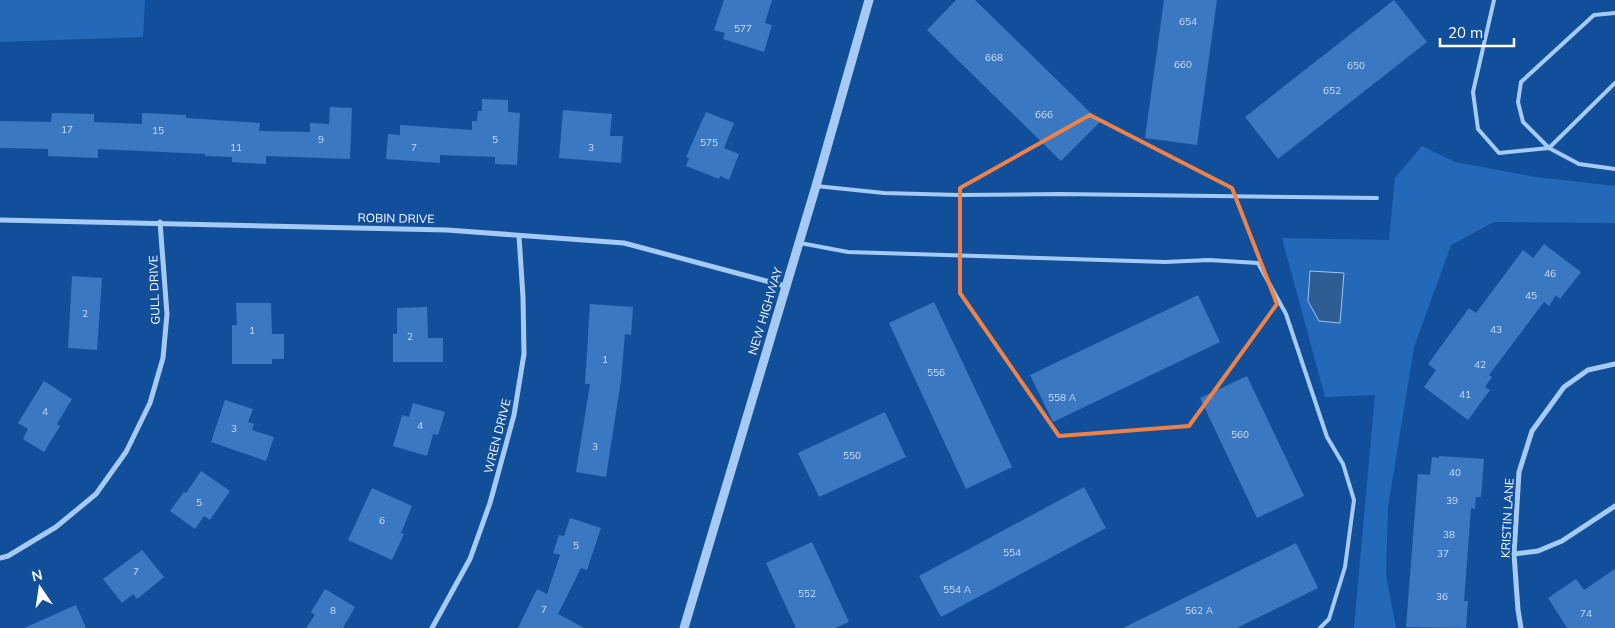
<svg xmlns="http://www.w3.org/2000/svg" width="1615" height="628" font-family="Mulish,sans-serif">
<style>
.green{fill:#2469b9}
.water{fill:#305c94;stroke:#97c5f7}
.building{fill:#3a78c2}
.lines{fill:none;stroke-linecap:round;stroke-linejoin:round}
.service{stroke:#a5caf4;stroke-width:4}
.minor{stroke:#a5caf4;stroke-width:5}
.tertiary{stroke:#a5caf4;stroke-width:9}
.marked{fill:none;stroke:#ee8249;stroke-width:4;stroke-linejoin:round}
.labels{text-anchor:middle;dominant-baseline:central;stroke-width:4.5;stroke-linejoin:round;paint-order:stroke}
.number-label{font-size:10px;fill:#ceddf0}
.street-label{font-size:12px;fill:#fff;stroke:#124f9b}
</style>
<rect width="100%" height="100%" fill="#124f9b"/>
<g class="green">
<polygon points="0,0 145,0 143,37 0,42"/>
<polygon points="1422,146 1455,162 1536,177 1615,186 1615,223 1494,222 1451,245 1414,347 1388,507 1386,575 1396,628 1354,628 1375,395 1325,397 1282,238 1389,240 1395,178"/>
</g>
<polygon class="water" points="1310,271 1344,273 1340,323 1319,321 1308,301"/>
<g class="building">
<polygon points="724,0 772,0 765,23 772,25 764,52 723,39 725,33 714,30"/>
<polygon points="956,0 975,0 1100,122 1061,161 927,30"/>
<polygon points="1164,0 1217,0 1197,145 1145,138"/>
<polygon points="1394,0 1427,42 1278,159 1245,117"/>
<polygon points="482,99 508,100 508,112 520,113 517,165 495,164 495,157 440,155 440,163 386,159 388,134 400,135 400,125 472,130 472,121 477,121 478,111 482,111"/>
<polygon points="330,107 352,108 350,159 266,156 266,164 232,162 232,157 205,156 205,154 98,149 98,158 48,156 48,149 0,148 0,121 51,122 52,113 94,114 94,122 142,124 142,113 186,115 186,118 260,123 259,131 310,132 310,123 329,124"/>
<polygon points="563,110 612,114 610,136 623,136 621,163 559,158"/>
<polygon points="706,112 734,123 724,148 739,154 729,180 720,176 719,179 686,166 689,158 686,157"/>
<polygon points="1544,244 1581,272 1560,299 1556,295 1549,306 1544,302 1489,375 1492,377 1485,387 1490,390 1468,420 1424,387 1436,370 1428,364 1469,308 1476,313 1523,250 1533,258"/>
<polygon points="72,276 102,278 97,350 68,348"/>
<polygon points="1198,295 1220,342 1053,422 1030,375"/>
<polygon points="934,302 1012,467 966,489 889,323"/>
<polygon points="236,303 271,303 272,334 284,334 284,359 272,359 272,364 232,364 232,325 237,325"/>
<polygon points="590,304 633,307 631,335 625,334 621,380 606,477 576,472 590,384 585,384"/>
<polygon points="427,307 428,338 443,338 443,362 393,362 393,334 397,334 397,308"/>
<polygon points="1247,376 1304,496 1257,518 1200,398"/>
<polygon points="44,381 72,399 57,424 60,426 44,452 23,439 28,429 18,423"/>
<polygon points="225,400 253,409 248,422 254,424 252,430 274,437 266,461 211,442"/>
<polygon points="413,403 445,412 438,435 433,434 427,456 393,446 402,415 409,417"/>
<polygon points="885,412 906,457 819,497 798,453"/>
<polygon points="1439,456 1484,459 1481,497 1476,497 1475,509 1471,508 1464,601 1468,601 1466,628 1406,627 1418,474 1430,475 1432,457 1439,458"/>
<polygon points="201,471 230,491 210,520 204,516 195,529 170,511 184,492 186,493"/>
<polygon points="1084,487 1106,528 941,617 919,576"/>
<polygon points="372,488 412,506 401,533 404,534 392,560 348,540"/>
<polygon points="570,518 601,528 587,570 581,568 558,614 584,628 518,628 537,589 547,594 560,555 553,553 559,535 564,536"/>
<polygon points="812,542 849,622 835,628 796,628 766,563"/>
<polygon points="1296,543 1318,588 1237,628 1123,628"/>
<polygon points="142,550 164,577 137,599 133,594 122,603 103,579"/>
<polygon points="1615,569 1615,628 1567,628 1548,598 1576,579 1584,590"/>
<polygon points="325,589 355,607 343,628 306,628 315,615 311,612"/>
<polygon points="76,605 86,628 24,628"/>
</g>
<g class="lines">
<g class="service">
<polyline points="1494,0 1473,92 1478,129 1499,153 1549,148 1615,83"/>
<polyline points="1615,13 1594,15 1521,82 1518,102 1523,122 1549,148 1579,164 1615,169"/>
<polyline points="816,186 884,193 959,195 1060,194 1377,198"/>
<polyline points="800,243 848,252 1165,262 1209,260 1258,263 1286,314 1327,437 1343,464 1354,500 1345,567 1329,619 1320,628"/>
</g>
<g class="minor">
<polyline points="0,220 447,230 624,243 785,286"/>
<polyline points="1514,554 1538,551 1562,541 1615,506"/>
<polyline points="0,558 8,556 56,527 96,494 126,452 150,403 163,358 167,314 160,222"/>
<polyline points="432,628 470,559 490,503 514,415 524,354 523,297 519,236"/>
<polyline points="1521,628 1518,610 1514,554 1519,472 1532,431 1564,387 1588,370 1615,364"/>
</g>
<polyline class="tertiary" points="684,628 816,186 869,0"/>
</g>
<path class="marked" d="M1090 115 1232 188 1277 304 1189 426 1059 436 960 293V188Z"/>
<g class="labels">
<g class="number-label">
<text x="1188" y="21">654</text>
<text x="743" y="28">577</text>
<text x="994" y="57">668</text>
<text x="1183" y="64">660</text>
<text x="1356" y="65">650</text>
<text x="1332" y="90">652</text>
<text x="1044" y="114">666</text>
<text x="67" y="129">17</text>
<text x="158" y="130">15</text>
<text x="321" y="139">9</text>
<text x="495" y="139">5</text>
<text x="709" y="142">575</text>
<text x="236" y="147">11</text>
<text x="414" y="147">7</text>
<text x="591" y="147">3</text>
<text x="1550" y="273">46</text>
<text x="1531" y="295">45</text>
<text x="85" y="313">2</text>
<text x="1496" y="329">43</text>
<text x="252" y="330">1</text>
<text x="410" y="336">2</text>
<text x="605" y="359">1</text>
<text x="1480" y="364">42</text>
<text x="936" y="372">556</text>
<text x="1465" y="394">41</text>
<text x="1062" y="397">558 A</text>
<text x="45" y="411">4</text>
<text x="420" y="425">4</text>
<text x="234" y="428">3</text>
<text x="1240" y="434">560</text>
<text x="595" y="446">3</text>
<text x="852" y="455">550</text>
<text x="1455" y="472">40</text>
<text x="1452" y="500">39</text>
<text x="199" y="502">5</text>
<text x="382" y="520">6</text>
<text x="1449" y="534">38</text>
<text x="576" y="545">5</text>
<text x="1012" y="552">554</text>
<text x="1443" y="553">37</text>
<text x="136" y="571">7</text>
<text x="957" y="589">554 A</text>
<text x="807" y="593">552</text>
<text x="1442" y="596">36</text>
<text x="544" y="609">7</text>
<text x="333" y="610">8</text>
<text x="1199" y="610">562 A</text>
<text x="1586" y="613">74</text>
</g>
<g class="street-label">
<text transform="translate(396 218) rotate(1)">ROBIN DRIVE</text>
<text transform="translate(154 290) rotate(-92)">GULL DRIVE</text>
<text transform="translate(765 311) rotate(-73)">NEW HIGHWAY</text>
<text transform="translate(497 436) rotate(-76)">WREN DRIVE</text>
<text transform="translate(1507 518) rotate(-87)">KRISTIN LANE</text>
</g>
</g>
<g transform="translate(40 588) rotate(347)" stroke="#124f9b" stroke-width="4" paint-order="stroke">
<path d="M0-4L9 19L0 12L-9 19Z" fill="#ffffff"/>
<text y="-8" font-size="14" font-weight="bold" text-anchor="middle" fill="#ffffff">N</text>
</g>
<path d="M1440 38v8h74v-8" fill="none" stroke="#ffffff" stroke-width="2.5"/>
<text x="1448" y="38" font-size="15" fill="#ffffff" stroke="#124f9b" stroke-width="4" paint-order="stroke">20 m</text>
</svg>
